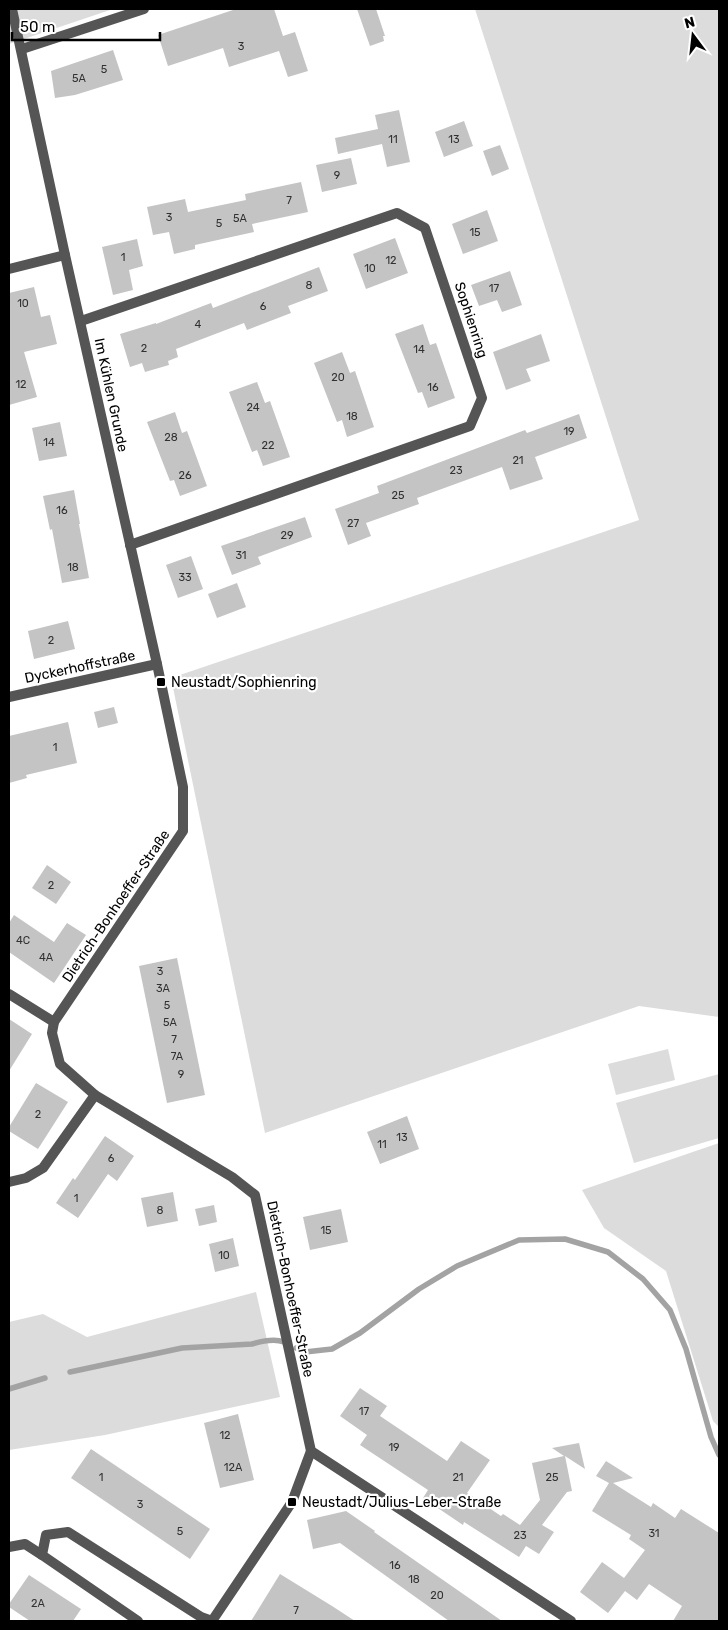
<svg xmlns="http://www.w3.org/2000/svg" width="728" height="1630" font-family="Rubik,sans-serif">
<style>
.green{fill:#dcdcdc}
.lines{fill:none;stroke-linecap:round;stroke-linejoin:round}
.stream{stroke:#a3a3a3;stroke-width:5.5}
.building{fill:#c4c4c4}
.street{stroke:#555;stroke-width:10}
.poi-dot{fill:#000;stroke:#fff;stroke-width:2}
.labels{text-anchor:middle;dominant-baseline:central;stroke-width:4.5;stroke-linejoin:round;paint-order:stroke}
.number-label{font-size:11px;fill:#313131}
.street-label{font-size:14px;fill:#000;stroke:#fff}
.poi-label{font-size:14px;fill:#000;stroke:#fff;text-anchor:start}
</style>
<rect width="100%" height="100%" fill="#fff"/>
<g class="green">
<polygon points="9,9 113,9 9,44"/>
<polygon points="475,9 719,9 719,1017 639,1006 265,1133 171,678 639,520"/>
<polygon points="668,1049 675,1080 616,1095 608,1064"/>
<polygon points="719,1074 719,1138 634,1163 616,1103"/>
<polygon points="719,1143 719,1427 713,1421 666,1271 604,1228 582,1190"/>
<polygon points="256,1292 280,1397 105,1435 9,1450 9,1322 43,1314 87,1337"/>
</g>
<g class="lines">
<g class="stream">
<polyline points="296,1348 305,1352 332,1349 360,1333 419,1289 457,1266 519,1240 565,1239 608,1252 643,1279 670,1310 686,1349 711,1437 719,1455"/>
<path d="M70 1372 182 1348 252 1344C262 1341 274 1338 284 1342"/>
<polyline points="9,1389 45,1378"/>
</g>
</g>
<g class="building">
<polygon points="236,9 274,9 283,36 295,32 308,71 288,77 279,51 229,67 223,48 168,66 158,35"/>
<polygon points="357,9 376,9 385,36 383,36 384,41 370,46"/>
<polygon points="113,50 123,80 75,95 55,98 51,71"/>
<polygon points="399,110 410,162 387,167 382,144 338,154 335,138 378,129 375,115"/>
<polygon points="464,121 473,146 444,157 435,132"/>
<polygon points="500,145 509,169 492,176 483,151"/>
<polygon points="351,158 357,184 322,192 316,165"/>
<polygon points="301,182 308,212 252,224 254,232 195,245 195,249 174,254 169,232 153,235 147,207 185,199 188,212 246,200 245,194"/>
<polygon points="487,210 498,241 463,254 452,224"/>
<polygon points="395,238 408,273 366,289 353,254"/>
<polygon points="137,239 143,266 129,270 133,290 113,295 102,247"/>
<polygon points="319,267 328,291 288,306 291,313 247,330 244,323 176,349 178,357 168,361 169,365 145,372 142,363 130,367 120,334 156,323 156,324 211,303 213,308"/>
<polygon points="510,271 522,305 502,312 497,300 479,306 471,285"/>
<polygon points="34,287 41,317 50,315 57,344 24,352 37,397 9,405 9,293"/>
<polygon points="423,324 430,345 436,343 455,398 428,408 422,392 418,393 395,334"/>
<polygon points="541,334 550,361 526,369 531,381 506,390 493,352"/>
<polygon points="342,352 350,373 355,371 374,427 347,437 342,420 337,422 314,363"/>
<polygon points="257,382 265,403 270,401 290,457 263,466 257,450 252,452 229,392"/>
<polygon points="175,412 182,433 187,431 207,486 180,496 174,480 170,481 147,422"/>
<polygon points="579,414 587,438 535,457 543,479 510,490 502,467 417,498 419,504 366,523 371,536 348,545 335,509 379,493 377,486 525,430 527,433"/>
<polygon points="60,422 67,456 39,461 32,428"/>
<polygon points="74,490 80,524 79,524 89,578 62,583 52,529 50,530 43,496"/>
<polygon points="305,517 312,537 258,557 261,564 232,575 221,546"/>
<polygon points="191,556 203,589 178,598 166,565"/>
<polygon points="237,583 246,607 217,618 208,594"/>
<polygon points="68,621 75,649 34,659 28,631"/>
<polygon points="114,707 118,723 98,728 94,712"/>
<polygon points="68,722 77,763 26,775 27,778 9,783 9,736"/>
<polygon points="47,865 71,882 56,904 32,888"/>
<polygon points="14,915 54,942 67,923 86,935 54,983 9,952 9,923"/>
<polygon points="177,958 205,1095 167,1103 139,966"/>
<polygon points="9,1019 32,1034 9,1071"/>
<polygon points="36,1083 68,1102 38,1149 9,1131 9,1127"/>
<polygon points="407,1116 419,1149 380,1164 367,1132"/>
<polygon points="105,1136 134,1156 117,1181 108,1174 78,1218 56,1203 73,1178 75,1180"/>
<polygon points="173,1192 178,1221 147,1227 141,1198"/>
<polygon points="214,1205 217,1222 199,1226 195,1209"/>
<polygon points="341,1209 348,1242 310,1250 303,1217"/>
<polygon points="233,1238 239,1266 215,1272 209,1244"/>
<polygon points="360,1388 387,1406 380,1416 447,1461 461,1441 490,1460 467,1493 501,1516 503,1514 520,1525 540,1500 532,1463 564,1456 552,1448 579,1443 585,1469 565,1456 572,1491 567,1492 542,1525 554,1532 539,1554 526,1546 519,1557 464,1522 463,1525 423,1498 428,1490 360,1445 367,1435 340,1416"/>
<polygon points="238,1414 254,1480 220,1488 204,1423"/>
<polygon points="91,1449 210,1529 190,1559 71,1478"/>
<polygon points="606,1461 633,1478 613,1483 651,1507 653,1503 675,1518 681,1509 719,1533 719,1621 673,1621 682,1606 649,1584 637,1600 625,1591 608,1613 580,1592 602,1562 624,1578 645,1550 629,1539 631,1535 592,1511 609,1483 596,1476"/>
<polygon points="346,1511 375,1531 374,1532 502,1621 449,1621 340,1543 313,1549 307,1520"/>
<polygon points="280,1574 332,1606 355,1621 251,1621"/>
<polygon points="29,1575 81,1609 73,1621 30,1621 9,1607 9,1604"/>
</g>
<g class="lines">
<g class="street">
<polyline points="12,9 65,255 157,664 183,787 183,831 54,1022 52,1033 60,1064 95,1095 232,1177 255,1195 311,1451 571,1621"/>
<polyline points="22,49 144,9"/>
<polyline points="9,269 65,255"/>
<polyline points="81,321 397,213 425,228 482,398 470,426 130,545"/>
<polyline points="9,697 157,664"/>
<polyline points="9,994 54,1022"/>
<polyline points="9,1182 26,1178 43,1168 95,1095"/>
<polyline points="9,1547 25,1544 42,1555"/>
<polyline points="138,1621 42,1555 46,1535 68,1532 201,1617 212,1621"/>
<polyline points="212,1621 292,1502 311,1451"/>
</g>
</g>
<g class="poi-dot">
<rect x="156" y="677" width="10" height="10" rx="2.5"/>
<rect x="287" y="1497" width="10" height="10" rx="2.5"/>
</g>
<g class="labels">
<g class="number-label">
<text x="241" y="46">3</text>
<text x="104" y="69">5</text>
<text x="79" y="78">5A</text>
<text x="393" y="139">11</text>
<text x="454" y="139">13</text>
<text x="337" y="175">9</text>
<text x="289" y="200">7</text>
<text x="169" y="217">3</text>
<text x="240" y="218">5A</text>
<text x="219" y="223">5</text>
<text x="475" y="232">15</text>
<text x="123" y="257">1</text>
<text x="391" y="260">12</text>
<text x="370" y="268">10</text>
<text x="309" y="285">8</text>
<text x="494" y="288">17</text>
<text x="23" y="303">10</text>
<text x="263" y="306">6</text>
<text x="198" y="324">4</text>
<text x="144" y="348">2</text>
<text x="419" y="349">14</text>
<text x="338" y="377">20</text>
<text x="21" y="384">12</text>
<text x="433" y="387">16</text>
<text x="253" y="407">24</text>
<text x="352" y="416">18</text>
<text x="569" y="431">19</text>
<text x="171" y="437">28</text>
<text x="49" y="442">14</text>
<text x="268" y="445">22</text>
<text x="518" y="460">21</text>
<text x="456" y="470">23</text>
<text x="185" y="475">26</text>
<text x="398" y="495">25</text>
<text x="62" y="510">16</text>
<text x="353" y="523">27</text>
<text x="287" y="535">29</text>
<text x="241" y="555">31</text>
<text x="73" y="567">18</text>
<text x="185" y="577">33</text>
<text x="51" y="640">2</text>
<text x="55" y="747">1</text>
<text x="51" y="885">2</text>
<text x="23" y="940">4C</text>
<text x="46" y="957">4A</text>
<text x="160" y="971">3</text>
<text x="163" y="988">3A</text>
<text x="167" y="1005">5</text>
<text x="170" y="1022">5A</text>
<text x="174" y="1039">7</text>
<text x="177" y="1056">7A</text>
<text x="181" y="1074">9</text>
<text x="38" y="1114">2</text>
<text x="402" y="1137">13</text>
<text x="382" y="1144">11</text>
<text x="111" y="1158">6</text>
<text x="76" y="1198">1</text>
<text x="160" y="1210">8</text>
<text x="326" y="1230">15</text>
<text x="224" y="1255">10</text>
<text x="364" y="1411">17</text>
<text x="225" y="1435">12</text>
<text x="394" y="1447">19</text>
<text x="233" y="1467">12A</text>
<text x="101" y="1477">1</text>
<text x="458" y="1477">21</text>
<text x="552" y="1477">25</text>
<text x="140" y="1504">3</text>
<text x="180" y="1531">5</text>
<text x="654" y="1533">31</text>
<text x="520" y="1535">23</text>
<text x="395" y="1565">16</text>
<text x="414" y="1579">18</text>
<text x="437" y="1595">20</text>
<text x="38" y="1603">2A</text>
<text x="296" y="1610">7</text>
</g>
<g class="street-label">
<text transform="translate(471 320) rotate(72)">Sophienring</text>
<text transform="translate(111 395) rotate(78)">Im Kühlen Grunde</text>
<text transform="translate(80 667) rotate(-12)">Dyckerhoffstraße</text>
<text transform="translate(116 906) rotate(-56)">Dietrich-Bonhoeffer-Straße</text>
<text transform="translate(290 1289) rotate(78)">Dietrich-Bonhoeffer-Straße</text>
</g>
<g class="poi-label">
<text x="171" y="682">Neustadt/Sophienring</text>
<text x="302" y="1502">Neustadt/Julius-Leber-Straße</text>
</g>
</g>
<rect width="728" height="1630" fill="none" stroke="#000000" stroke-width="20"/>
<g transform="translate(693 35) rotate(345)" stroke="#ffffff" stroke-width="4" paint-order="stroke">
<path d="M0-4L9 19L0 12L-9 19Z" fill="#000000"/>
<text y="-8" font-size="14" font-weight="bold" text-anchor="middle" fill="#000000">N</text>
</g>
<path d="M12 32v8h148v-8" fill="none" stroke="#000000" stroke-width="2.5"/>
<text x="20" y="32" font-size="15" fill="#000000" stroke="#ffffff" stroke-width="4" paint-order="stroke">50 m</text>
</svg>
